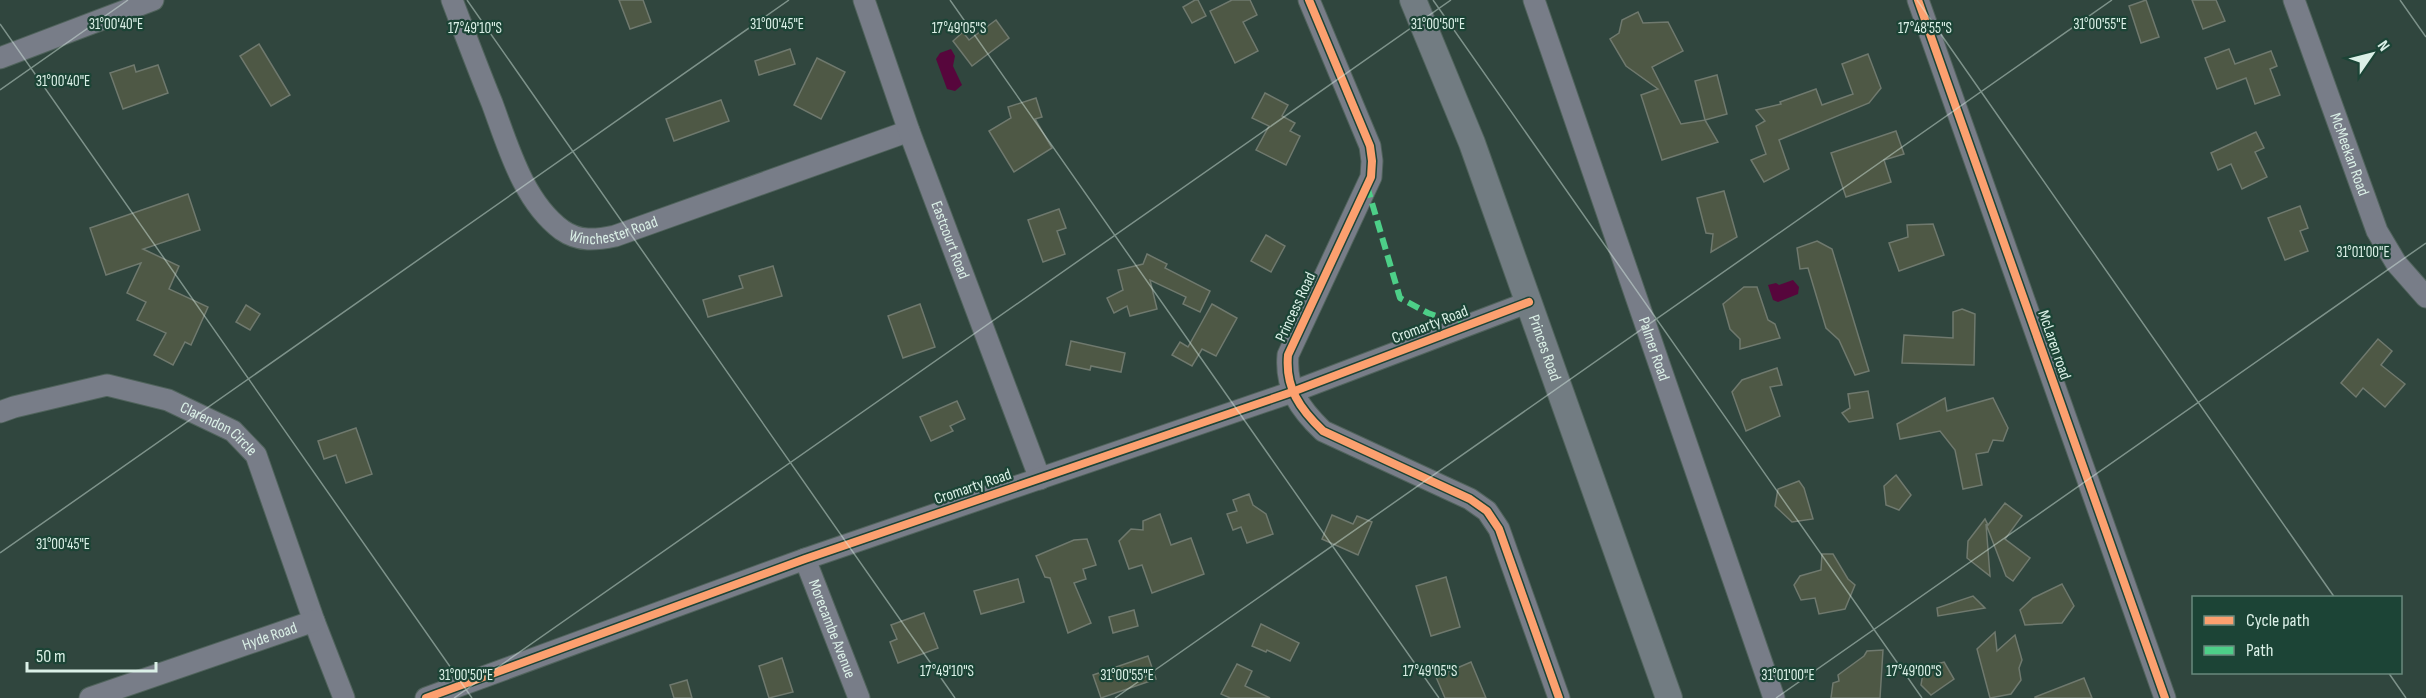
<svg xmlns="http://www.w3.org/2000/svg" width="2426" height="698" font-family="'Sofia Sans Condensed',sans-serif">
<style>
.water{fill:#57063c}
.building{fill:#4e5845;stroke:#6f796e;stroke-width:1.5}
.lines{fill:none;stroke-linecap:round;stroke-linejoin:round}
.minor-casing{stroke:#50635c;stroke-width:23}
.major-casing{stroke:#50635c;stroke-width:28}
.minor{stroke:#787d88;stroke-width:21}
.major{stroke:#727c82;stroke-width:26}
.quiet{stroke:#4dcf88;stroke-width:6;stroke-dasharray:12 6;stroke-linecap:butt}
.cycleway-casing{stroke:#1c4436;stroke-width:11}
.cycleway{stroke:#fca06f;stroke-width:8}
.ticks{fill:none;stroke:#dbf0e7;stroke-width:1.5;stroke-opacity:0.45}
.labels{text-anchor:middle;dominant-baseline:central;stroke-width:4.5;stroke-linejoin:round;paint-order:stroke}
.street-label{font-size:16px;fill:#dbf0e7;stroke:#1c4436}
.ticks-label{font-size:15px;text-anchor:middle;fill:#dbf0e7;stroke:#1c4436;stroke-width:4.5;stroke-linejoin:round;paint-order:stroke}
</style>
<rect width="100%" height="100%" fill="#30463e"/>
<g class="water">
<polygon points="951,49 955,56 953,66 962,85 955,91 947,89 936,59 940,53"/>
<polygon points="1793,280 1799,287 1798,294 1778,302 1773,300 1768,285 1776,283 1779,285"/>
</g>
<g class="building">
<polygon points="619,0 643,0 651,22 630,29"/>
<polygon points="1195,0 1198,0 1206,16 1192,23 1183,7"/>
<polygon points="1232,0 1250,0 1257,15 1243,22 1258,51 1235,63 1210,11"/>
<polygon points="2146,0 2159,37 2141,43 2129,6"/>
<polygon points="2192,0 2216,0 2225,21 2203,29"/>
<polygon points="1638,12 1643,23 1668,22 1683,51 1652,67 1681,124 1705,120 1718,142 1662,160 1641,95 1658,89 1626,66 1610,39 1619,33 1622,20"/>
<polygon points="996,20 1009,38 972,66 953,41 963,32 969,40"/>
<polygon points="259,44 290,95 271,106 240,56"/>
<polygon points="790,49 795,64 759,75 755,61"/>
<polygon points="2229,49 2235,64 2271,51 2277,66 2270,69 2280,95 2255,104 2246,78 2217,89 2205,58"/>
<polygon points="1868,54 1881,88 1869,103 1779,140 1789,169 1764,182 1751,160 1766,154 1756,126 1765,121 1756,110 1781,104 1780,102 1816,89 1822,105 1853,94 1842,64"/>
<polygon points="817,58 845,72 821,119 794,105"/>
<polygon points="134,65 136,72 158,65 168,93 123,109 110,73"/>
<polygon points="1717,75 1727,114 1705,120 1695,81"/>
<polygon points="1265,93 1288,105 1282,116 1295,123 1290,131 1300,136 1286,165 1256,150 1269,126 1252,118"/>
<polygon points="1036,98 1042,117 1035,119 1052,148 1014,172 989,131 1011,118 1008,107"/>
<polygon points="721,100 729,121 674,141 666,119"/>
<polygon points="1896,131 1904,154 1884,160 1891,182 1846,197 1831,153"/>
<polygon points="2256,132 2264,148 2255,152 2267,177 2242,189 2231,164 2218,170 2211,153"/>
<polygon points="1724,191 1737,237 1711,252 1713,234 1706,233 1697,198"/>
<polygon points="188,194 200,230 143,249 179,266 169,289 208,307 191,345 185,342 173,365 154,355 166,333 137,320 146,302 127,293 141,263 106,275 90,228"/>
<polygon points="2300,206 2308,228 2300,231 2308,251 2285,260 2268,218"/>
<polygon points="1059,209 1066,228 1057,231 1065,254 1043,262 1028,220"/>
<polygon points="1933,224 1944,255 1899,271 1889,243 1908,237 1907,225"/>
<polygon points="1266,235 1285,246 1271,272 1251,261"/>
<polygon points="1817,241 1832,249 1869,371 1855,375 1839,340 1826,328 1808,268 1800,269 1797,248"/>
<polygon points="1147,254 1167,264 1165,268 1210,291 1200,312 1183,304 1186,297 1150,280 1157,309 1130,316 1127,306 1114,313 1107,298 1123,290 1118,270 1143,264"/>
<polygon points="773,266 782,296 708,317 703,300 743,288 739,276"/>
<polygon points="1744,287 1757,287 1768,320 1775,324 1780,338 1740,349 1740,339 1730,329 1723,304"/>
<polygon points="920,304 935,347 903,358 888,316"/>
<polygon points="1212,304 1237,318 1216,356 1202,349 1192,366 1172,355 1180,342 1188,347"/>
<polygon points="246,305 260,314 250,330 236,322"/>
<polygon points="1962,309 1975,314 1974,365 1902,363 1904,335 1953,338 1953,312"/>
<polygon points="2378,339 2392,351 2381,365 2405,384 2385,407 2363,388 2356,397 2341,383"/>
<polygon points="1071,341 1125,353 1121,372 1091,366 1090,370 1066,365"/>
<polygon points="1777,368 1782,385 1770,387 1780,416 1746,431 1732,392 1742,380"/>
<polygon points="1868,391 1873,418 1849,422 1842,413 1850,408 1848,394"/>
<polygon points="1945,398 1947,411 1993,398 2008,428 2003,441 1993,440 1988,452 1976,454 1982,485 1963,489 1955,450 1940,431 1900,439 1897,424"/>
<polygon points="957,401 965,419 950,426 953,431 931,441 920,417"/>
<polygon points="356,428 372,474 346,483 336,455 324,459 318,441"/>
<polygon points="1896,475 1911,495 1899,510 1886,505 1884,486"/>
<polygon points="1799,481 1804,488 1813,519 1792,522 1775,506 1778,489"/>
<polygon points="1249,494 1253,505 1266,514 1273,534 1247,543 1241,527 1233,530 1227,514 1237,511 1233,500"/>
<polygon points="2005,503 2022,516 2005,539 2030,558 2013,581 2006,576 1986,524 1990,576 1967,558 1968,541 1985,519 1988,525"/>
<polygon points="1160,514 1171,545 1191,538 1204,574 1152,593 1142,565 1129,569 1119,541 1131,529 1143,530 1143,521"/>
<polygon points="1332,515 1353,524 1357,516 1372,522 1358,555 1322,539"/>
<polygon points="1087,539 1096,565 1083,569 1086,579 1074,583 1091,623 1068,633 1050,578 1045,577 1036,556 1074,540"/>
<polygon points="1822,554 1833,554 1848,579 1855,585 1845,609 1819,614 1815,598 1801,600 1794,585 1800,576 1821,570"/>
<polygon points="1446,577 1460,627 1431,636 1416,586"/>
<polygon points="1018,579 1024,602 981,614 974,591"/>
<polygon points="2062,584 2074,606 2062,623 2025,625 2020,610 2033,598"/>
<polygon points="1973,596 1985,608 1938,616 1937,608"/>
<polygon points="1134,610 1138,626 1113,633 1109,617"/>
<polygon points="924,613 938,648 898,663 890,642 897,639 891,625"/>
<polygon points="1261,624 1299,643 1290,661 1267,650 1266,652 1252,646"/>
<polygon points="1995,632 1997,651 2015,635 2022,660 2019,668 2021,680 2011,694 1990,698 1977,649"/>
<polygon points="1883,650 1880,698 1831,698 1833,683 1839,681 1838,675 1864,656 1867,651"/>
<polygon points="1148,656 1156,679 1101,698 1093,675"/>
<polygon points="782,658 793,692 769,698 759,666"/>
<polygon points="1471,662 1486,698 1445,698 1436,677"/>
<polygon points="1944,662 1954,679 1931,695 1921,685 1924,667"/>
<polygon points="1237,664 1252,671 1245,686 1270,698 1230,698 1221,694"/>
<polygon points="2084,678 2092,698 2035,698 2035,697"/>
<polygon points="687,680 692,698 674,698 670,685"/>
</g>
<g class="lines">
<defs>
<g id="minor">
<path id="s1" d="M452 0C465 34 478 69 492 103 508 146 523 201 562 230 579 242 596 240 615 236L909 131"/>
<path id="s2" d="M864 0 909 131 1040 479"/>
<path d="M1309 0 1370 146 1372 161 1371 177 1288 355C1285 388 1300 409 1323 431L1470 499 1487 511 1499 529 1559 698"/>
<path id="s3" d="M1534 0 1774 698"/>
<polyline points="1918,0 2165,698"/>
<path id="s4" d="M2294 0 2377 231 2396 263 2426 297"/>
<polyline points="0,58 153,0"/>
<path id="s5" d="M0 412 14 407 107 385 168 400 233 431 256 455 314 621 344 698"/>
<path id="s6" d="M805 559 859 698"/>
<path id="s7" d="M90 698 314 621"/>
<polyline points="426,698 805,559 1292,392 1529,302"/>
</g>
<g id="major">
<path id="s8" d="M1413 0 1472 143 1669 698"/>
</g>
</defs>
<use href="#minor" class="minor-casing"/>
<use href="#major" class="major-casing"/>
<use href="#minor" class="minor"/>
<use href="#major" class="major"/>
<polyline class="quiet" points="1367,186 1400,298 1428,313 1465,326"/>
<defs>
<g id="cycleway">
<path d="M1309 0 1370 146 1372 161 1371 177 1288 355C1285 388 1300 409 1323 431L1470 499 1487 511 1499 529 1559 698"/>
<polyline points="1918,0 2165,698"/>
<polyline points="426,698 805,559 1292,392 1529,302"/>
</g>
</defs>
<use href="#cycleway" class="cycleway-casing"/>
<use href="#cycleway" class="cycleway"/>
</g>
<path class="ticks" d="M467 0 955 698M950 0 1439 698M1433 0 1922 698M1917 0 2335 598M2400 0 2426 37M0 24 472 698M0 90 128 0M0 553 789 0M2388 672 2406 698M454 698 1451 0M1115 698 2112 0M1776 698 2426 243"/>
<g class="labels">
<g class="street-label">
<text stroke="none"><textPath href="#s4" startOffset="164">McMeekan Road</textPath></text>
<text stroke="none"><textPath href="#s1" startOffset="312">Winchester Road</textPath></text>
<text stroke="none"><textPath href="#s2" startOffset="255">Eastcourt Road</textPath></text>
<text transform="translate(1296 307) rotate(-65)">Princess Road</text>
<text transform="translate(1430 325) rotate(-21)">Cromarty Road</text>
<text transform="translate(2054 345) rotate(71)">McLaren road</text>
<text stroke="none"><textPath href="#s8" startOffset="372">Princes Road</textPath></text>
<text stroke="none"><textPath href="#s3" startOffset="369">Palmer Road</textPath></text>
<text stroke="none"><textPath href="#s5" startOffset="232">Clarendon Circle</textPath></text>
<text transform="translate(973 487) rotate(-19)">Cromarty Road</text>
<text stroke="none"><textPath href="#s6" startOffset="75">Morecambe Avenue</textPath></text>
<text stroke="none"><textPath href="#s7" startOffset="190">Hyde Road</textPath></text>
</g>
</g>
<g class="ticks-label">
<text x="116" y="29">31°00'40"E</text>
<text x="1438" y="29">31°00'50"E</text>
<text x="2100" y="29">31°00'55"E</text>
<text x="777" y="29">31°00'45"E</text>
<text x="475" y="33">17°49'10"S</text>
<text x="959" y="33">17°49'05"S</text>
<text x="1925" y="33">17°48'55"S</text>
<text x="63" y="86">31°00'40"E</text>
<text x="2363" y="257">31°01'00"E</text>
<text x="63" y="549">31°00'45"E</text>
<text x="947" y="676">17°49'10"S</text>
<text x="1430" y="676">17°49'05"S</text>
<text x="1914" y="676">17°49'00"S</text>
<text x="466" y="680">31°00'50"E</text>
<text x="1127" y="680">31°00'55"E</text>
<text x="1788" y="680">31°01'00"E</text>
</g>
<rect x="2192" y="596" width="210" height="78" fill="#1c4436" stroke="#68897d" stroke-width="1.5"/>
<rect x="2204" y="616" width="30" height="9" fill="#fca06f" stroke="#68897d" stroke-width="1.5"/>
<text x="2246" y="626" font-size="18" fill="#dbf0e7">Cycle path</text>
<rect x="2204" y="646" width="30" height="9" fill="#4dcf88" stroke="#68897d" stroke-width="1.5"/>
<text x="2246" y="656" font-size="18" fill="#dbf0e7">Path</text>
<g transform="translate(2372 54) rotate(55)" stroke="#1c4436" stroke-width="4.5" paint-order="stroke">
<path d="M0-4.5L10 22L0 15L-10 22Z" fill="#dbf0e7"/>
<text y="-9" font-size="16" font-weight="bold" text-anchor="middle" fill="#dbf0e7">N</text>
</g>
<path d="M27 662v9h129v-9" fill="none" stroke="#dbf0e7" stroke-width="3"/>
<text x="36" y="662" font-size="18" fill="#dbf0e7" stroke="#1c4436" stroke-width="4.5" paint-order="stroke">50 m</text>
</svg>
